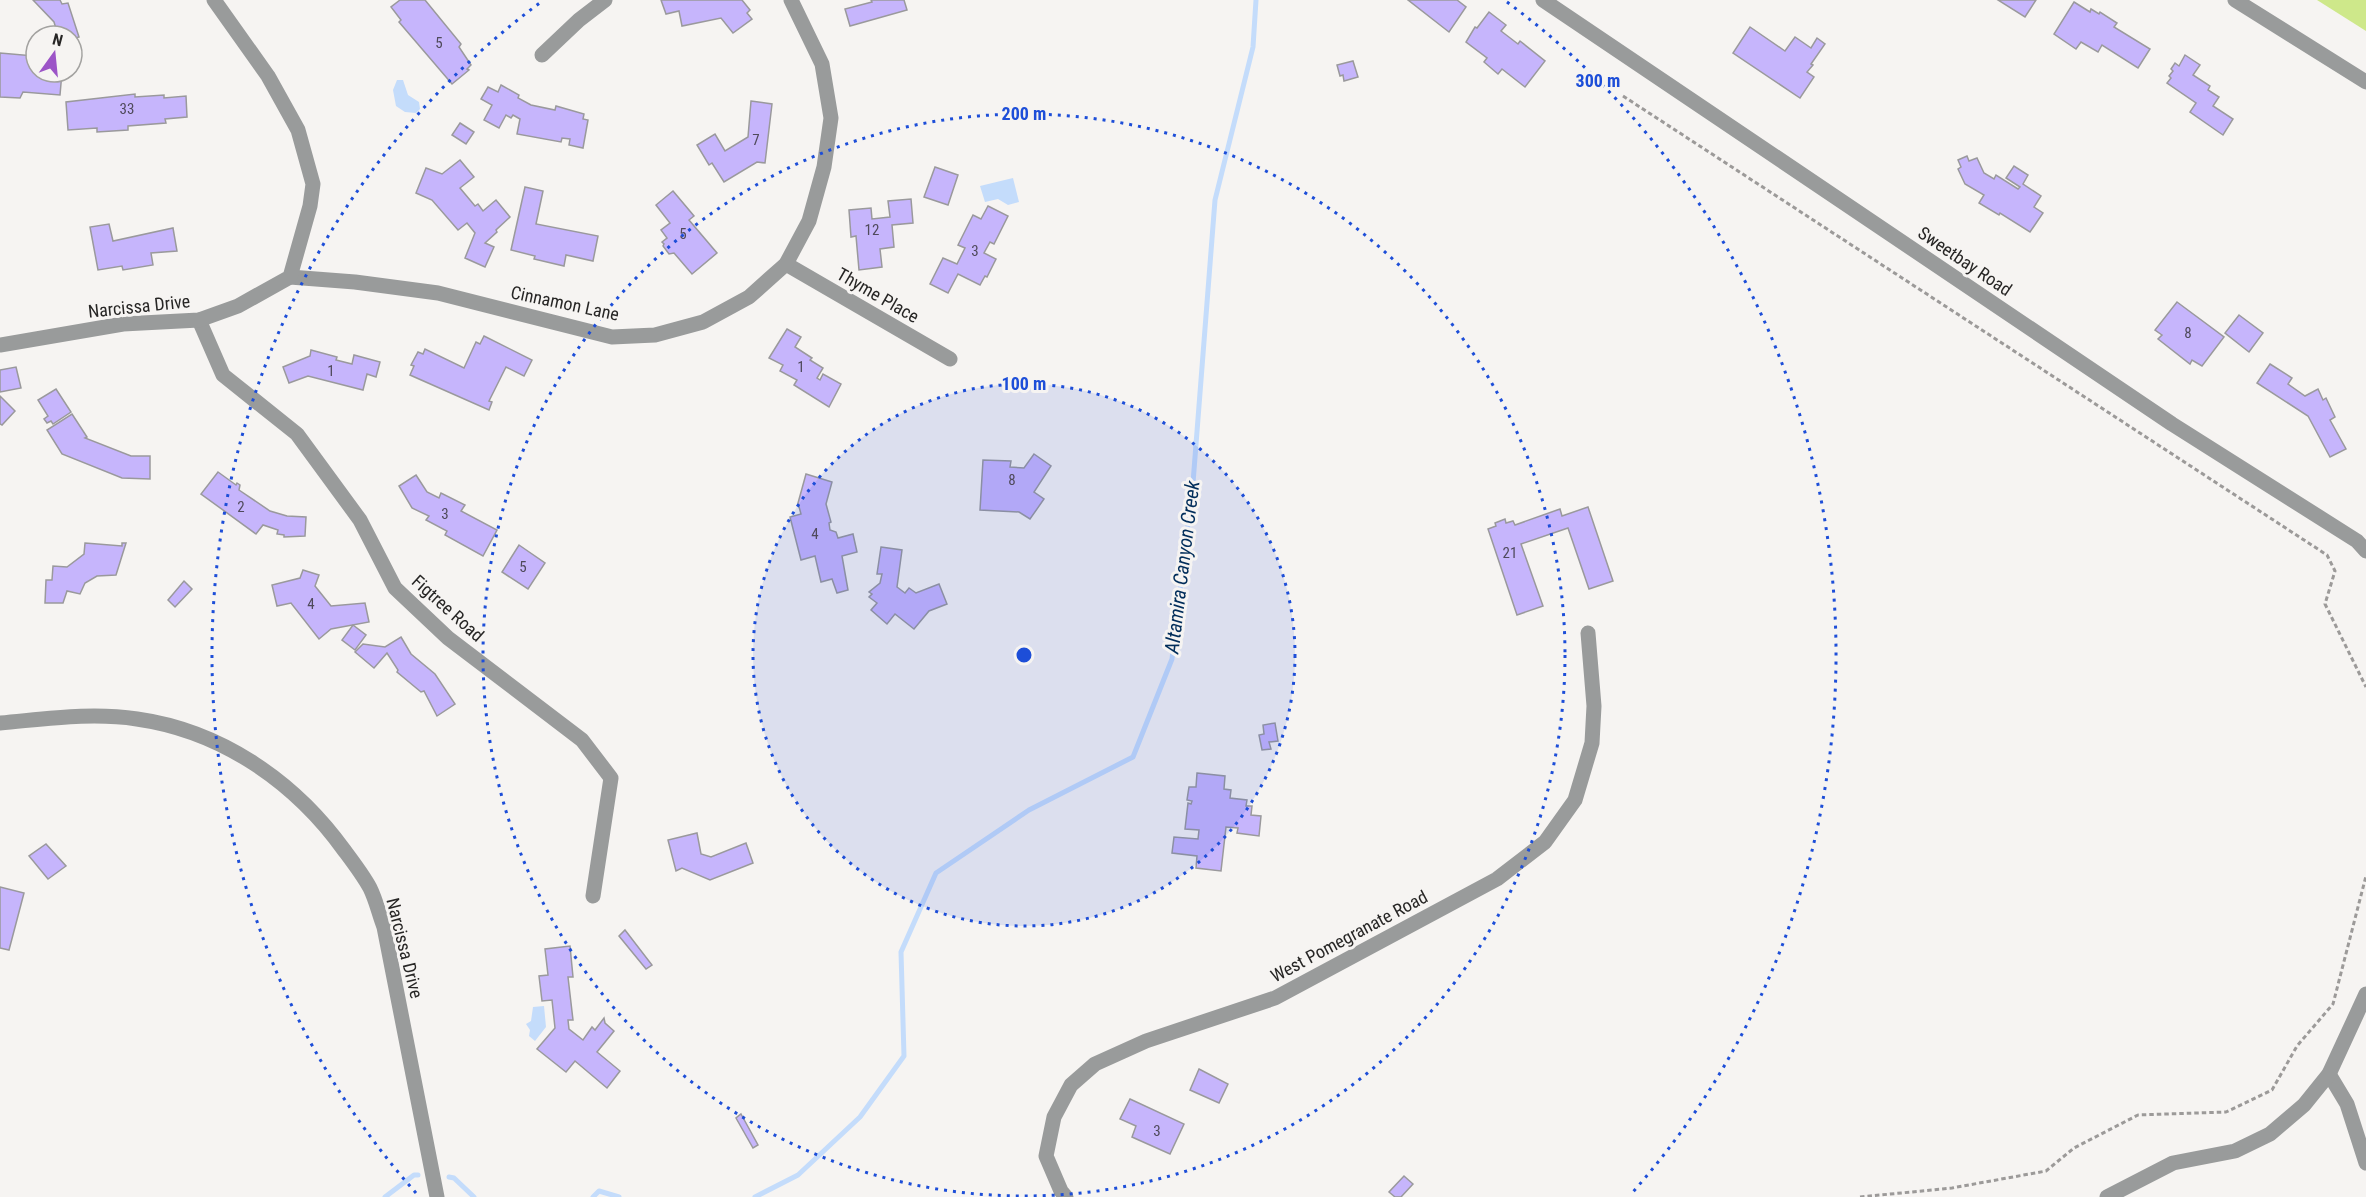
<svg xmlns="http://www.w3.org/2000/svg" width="2366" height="1197" font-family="'Roboto Condensed',sans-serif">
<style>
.green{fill:#cee88a}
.water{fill:#c4dcfb}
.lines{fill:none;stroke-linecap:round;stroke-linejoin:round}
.stream{stroke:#c4dcfb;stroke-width:5}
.building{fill:#c6b5fc;stroke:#9a999c;stroke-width:1.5}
.path{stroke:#9c9a99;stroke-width:3;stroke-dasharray:4.5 3;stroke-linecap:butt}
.minor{stroke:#999b9b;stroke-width:15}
.ring{fill:none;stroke:#1d4ed8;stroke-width:3;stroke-dasharray:3 6}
.labels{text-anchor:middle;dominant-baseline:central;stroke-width:6;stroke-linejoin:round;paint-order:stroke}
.number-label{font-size:15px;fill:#4f4a5b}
.street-label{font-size:18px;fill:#272625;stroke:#f6f4f2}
.water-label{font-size:20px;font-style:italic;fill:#012d5a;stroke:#f6f4f2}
.centre{fill:#1d4ed8;stroke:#f6f4f2;stroke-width:3}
.ring-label{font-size:18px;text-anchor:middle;font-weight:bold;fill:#1d4ed8;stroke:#f6f4f2;stroke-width:6;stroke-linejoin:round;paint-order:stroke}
</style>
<rect width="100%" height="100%" fill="#f6f4f2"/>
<polygon class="green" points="2317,0 2366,0 2366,31"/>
<g class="water">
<polygon points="397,80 403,80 408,95 419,102 420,109 416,113 405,112 396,106 393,90"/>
<polygon points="1013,178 1019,202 1008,205 998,199 985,202 980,186"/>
<polygon points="544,1006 546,1027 535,1041 529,1036 530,1030 526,1024 531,1021 533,1007"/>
</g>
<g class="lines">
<g class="stream">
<polyline points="449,1177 454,1178 474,1197"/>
<polyline points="385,1197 414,1175 418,1175"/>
<polyline points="593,1197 599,1191 619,1197"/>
<polyline points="755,1197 798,1175 860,1117 904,1056 901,952 936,873 1029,810 1133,757 1172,659 1193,483 1215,200 1253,47 1256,0"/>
</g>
</g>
<g class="building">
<polygon points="33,0 60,0 62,4 68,3 79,37 72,39 72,36 61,36 60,31 57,32 54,22"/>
<polygon points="400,0 425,0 461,44 459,47 471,65 467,69 469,70 452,84 399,22 401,20 391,7"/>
<polygon points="661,0 742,0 750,10 747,13 752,19 733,33 721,18 682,26 679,11 666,14"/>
<polygon points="871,0 904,0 907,10 850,26 845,9 872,2"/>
<polygon points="1408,0 1457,0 1466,7 1449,32"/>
<polygon points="1998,0 2036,0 2025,17"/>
<polygon points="2074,2 2090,12 2091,9 2099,14 2100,12 2117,23 2114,27 2150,49 2138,68 2102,45 2098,52 2081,42 2076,49 2054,34"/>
<polygon points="1489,12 1506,25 1501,31 1518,44 1520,41 1545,61 1525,87 1502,69 1498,74 1484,62 1487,58 1466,42 1475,27 1477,28"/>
<polygon points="1750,27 1785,51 1795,37 1811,48 1817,38 1825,44 1811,64 1813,65 1807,72 1814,77 1800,98 1733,53"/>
<polygon points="34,50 36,72 62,72 60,95 23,92 20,98 0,97 0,53 34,56"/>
<polygon points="2185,55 2200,65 2193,75 2210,86 2208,90 2219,97 2213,106 2233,119 2223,135 2190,112 2196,103 2167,83 2171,78 2169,76 2173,71 2171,69 2175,63 2179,66"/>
<polygon points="1353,61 1358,77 1344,81 1343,75 1340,76 1337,65"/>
<polygon points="501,85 519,95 518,98 531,105 555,110 556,106 584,114 583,119 588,120 583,148 569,145 570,139 562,138 561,142 517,134 520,119 513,115 511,118 506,115 499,128 484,120 492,105 481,99 488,87 498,92"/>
<polygon points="135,94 135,97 164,95 164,98 186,96 187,117 165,119 166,123 128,126 128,130 97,132 97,128 68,130 66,102"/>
<polygon points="751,101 772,104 765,163 757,162 724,182 712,163 709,165 697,145 715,134 725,151 748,137"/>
<polygon points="460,123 474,132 466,144 452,135"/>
<polygon points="1967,156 1969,161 1977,158 1984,173 1994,179 1996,175 2018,189 2020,187 2006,178 2014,166 2028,175 2023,184 2041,196 2034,207 2043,213 2030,232 2000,213 1999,215 1979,203 1984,195 1965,184 1958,169 1961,167 1958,160"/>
<polygon points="460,160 474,177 460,188 475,206 478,204 483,211 496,200 510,217 496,230 497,232 485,243 494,247 485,267 465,258 475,233 467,223 458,230 432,200 416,193 426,168 442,174"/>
<polygon points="935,167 958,175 948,205 924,197"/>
<polygon points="525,187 543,191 536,224 598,236 593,261 566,255 564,266 534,259 535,256 511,250"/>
<polygon points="673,191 694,216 689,220 717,253 692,274 674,253 669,254 663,246 664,244 662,242 667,238 661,230 670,223 656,205"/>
<polygon points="911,199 913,223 892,225 894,247 880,249 882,267 859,270 856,236 851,237 849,210 871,208 872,219 890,217 888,201"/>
<polygon points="988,206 1008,216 994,244 990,242 984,253 996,259 987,277 985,276 980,285 958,274 948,293 930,284 943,258 957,264 965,248 958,245 973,215 981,219"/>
<polygon points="109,224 113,241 173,228 177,251 151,253 153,265 123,270 122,266 98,270 90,227"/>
<polygon points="2177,302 2224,337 2202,366 2192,360 2190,364 2158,339 2162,335 2155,330"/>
<polygon points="2239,315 2263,333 2249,352 2225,333"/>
<polygon points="787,329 801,337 795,347 812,358 810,360 823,368 817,378 820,380 823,374 841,384 829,407 794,385 797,380 780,371 783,365 769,358"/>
<polygon points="484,336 532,360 524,376 506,367 489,401 492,402 489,410 410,375 414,366 411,365 418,352 423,354 425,349 464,368 476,342 480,344"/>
<polygon points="311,350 337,357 336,360 352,364 354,355 380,362 376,377 367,374 363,390 308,376 289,383 283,367 310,356"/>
<polygon points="2270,364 2292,378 2288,384 2305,396 2318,389 2323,400 2326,398 2335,417 2330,420 2346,449 2330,457 2308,416 2257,383"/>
<polygon points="16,367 21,388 0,392 0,370"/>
<polygon points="56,389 71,412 53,424 51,421 47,423 44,419 48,416 38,400"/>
<polygon points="0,396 15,411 2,425 0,424"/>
<polygon points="72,414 87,437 85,438 131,456 150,456 150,479 122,478 62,454 47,430"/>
<polygon points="1034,454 1051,466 1034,492 1044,499 1030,519 1019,512 980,510 983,460 1011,461 1010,467 1024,468"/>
<polygon points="218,472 236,485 237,483 240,485 239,490 270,511 287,516 306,517 305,536 284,537 284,535 277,534 278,530 263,525 256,534 201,494"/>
<polygon points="806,474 832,482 826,504 831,522 829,523 830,530 836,532 838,538 853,534 857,552 842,556 848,590 837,593 832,579 821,582 815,556 801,560 790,517 801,514 798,503"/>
<polygon points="416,475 427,492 439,498 441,493 465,505 461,511 497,530 483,556 445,535 447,531 426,520 429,516 412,508 399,486"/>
<polygon points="1588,507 1613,581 1589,589 1568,528 1521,544 1543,606 1517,615 1488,529 1496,526 1495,523 1505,519 1506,523 1513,521 1515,525 1560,509 1562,516"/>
<polygon points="85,543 122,546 122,543 126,543 116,575 97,576 85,583 80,594 67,591 63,603 45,603 46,580 52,580 53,566 67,567 84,554"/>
<polygon points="519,545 545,563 528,589 502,572"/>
<polygon points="881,547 902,550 897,587 905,593 909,588 916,593 939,584 947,604 929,611 914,629 895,614 887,624 871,610 877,603 869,597 872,594 869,592 880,583 882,574 877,574"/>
<polygon points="303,570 319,575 315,586 331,606 365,603 369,622 331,629 319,639 291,603 277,606 272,585 300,578"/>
<polygon points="184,581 192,589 175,607 168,600"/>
<polygon points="353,625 366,635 355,650 342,640"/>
<polygon points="401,637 411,654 435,674 455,704 437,716 424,691 421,692 397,672 398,670 387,653 374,668 355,652 363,644 385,647"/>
<polygon points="1275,723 1278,741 1269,742 1271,749 1262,750 1259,735 1264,734 1263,725"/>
<polygon points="1197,773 1225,776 1224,789 1231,790 1230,798 1247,800 1246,806 1252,806 1251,815 1261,816 1259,836 1237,833 1238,828 1226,827 1221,871 1196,868 1197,856 1172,853 1174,837 1198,839 1199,830 1185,829 1188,803 1191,804 1192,801 1187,800 1189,787 1196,787"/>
<polygon points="697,833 701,854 711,857 746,843 753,863 710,880 682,868 676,871 668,840"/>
<polygon points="46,844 66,866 48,879 29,856"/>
<polygon points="0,887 24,893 9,950 0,948"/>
<polygon points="625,930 652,965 646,969 619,936"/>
<polygon points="570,946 573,977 568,977 573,1020 568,1020 569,1029 583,1040 592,1027 595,1030 604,1018 605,1023 614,1031 597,1052 620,1071 607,1088 575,1061 566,1072 537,1049 555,1028 552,1000 542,1001 539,976 548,975 545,949"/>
<polygon points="1199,1069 1228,1084 1219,1103 1190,1090"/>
<polygon points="1130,1099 1184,1124 1170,1154 1132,1137 1136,1126 1120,1119"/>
<polygon points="741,1114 758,1145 753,1148 736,1118"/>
<polygon points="1404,1176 1413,1184 1401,1197 1395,1197 1389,1192"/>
</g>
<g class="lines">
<g class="path">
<polyline points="1623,96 2327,555 2335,571 2325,604 2366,687"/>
<polyline points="1860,1197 1952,1188 2046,1171 2074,1148 2138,1115 2226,1112 2272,1090 2297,1046 2333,1004 2366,876"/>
</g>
<g class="minor">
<polyline points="1543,0 2172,424 2357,541 2366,551"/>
<polyline points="2235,0 2366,82"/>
<polyline points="542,55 579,20 605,0"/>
<polyline points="786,264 950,359"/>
<polyline points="290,277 355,282 438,293 612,337 655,335 703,322 749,297 786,264 809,221 824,167 831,118 822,64 791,0"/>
<polyline points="199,320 223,375 297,434 360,520 395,588 448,638 582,740 611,778 593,896"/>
<polyline points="0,345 123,324 199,320 238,306 290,277 310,206 313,184 298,130 268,76 214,0"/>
<path d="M0 723C46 719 91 712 137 719 222 731 295 782 344 850 353 862 363 875 370 888 376 900 379 914 384 927L437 1197"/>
<polyline points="2329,1074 2347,1104 2366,1163"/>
<polyline points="1066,1197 1061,1191 1046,1156 1054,1117 1071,1085 1095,1064 1146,1041 1275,998 1497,879 1545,842 1575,800 1592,743 1594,706 1588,633"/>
<polyline points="2107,1197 2173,1163 2235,1151 2270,1134 2304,1105 2329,1074 2366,994"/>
</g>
</g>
<circle cx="1024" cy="655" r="271" fill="#1d4ed8" fill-opacity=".12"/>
<g class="ring">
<circle cx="1024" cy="655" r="271"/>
<circle cx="1024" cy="655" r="541"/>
<path d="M416 1193A812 812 0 0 1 541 2M1507 2A812 812 0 0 1 1632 1193"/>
</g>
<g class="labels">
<g class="number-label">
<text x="439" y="43">5</text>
<text x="127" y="109">33</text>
<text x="756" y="140">7</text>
<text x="872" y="230">12</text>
<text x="683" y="234">5</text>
<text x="975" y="251">3</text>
<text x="2188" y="333">8</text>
<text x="801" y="367">1</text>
<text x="331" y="371">1</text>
<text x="1012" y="480">8</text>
<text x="241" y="507">2</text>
<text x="445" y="514">3</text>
<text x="815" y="534">4</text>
<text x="1510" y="553">21</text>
<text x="523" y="567">5</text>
<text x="311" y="604">4</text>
<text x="1157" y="1131">3</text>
</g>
<g class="street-label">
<text transform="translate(1965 261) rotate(34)">Sweetbay Road</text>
<text transform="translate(878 295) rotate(30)">Thyme Place</text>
<text transform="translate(565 303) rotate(12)">Cinnamon Lane</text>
<text transform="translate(139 306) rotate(-6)">Narcissa Drive</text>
<text transform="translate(448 608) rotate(42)">Figtree Road</text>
<text transform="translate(1349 936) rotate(-28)">West Pomegranate Road</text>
<text transform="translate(405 948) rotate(76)">Narcissa Drive</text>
</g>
<g class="water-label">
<text transform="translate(1182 567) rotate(-83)">Altamira Canyon Creek</text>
</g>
</g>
<circle cx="1024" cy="655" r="9" class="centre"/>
<g class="ring-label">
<text x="1598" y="87">300 m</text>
<text x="1024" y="120">200 m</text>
<text x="1024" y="390">100 m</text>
</g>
<g transform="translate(54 54) rotate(15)"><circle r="28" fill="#f6f4f2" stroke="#a3a2a0" stroke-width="1.5"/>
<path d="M0-4.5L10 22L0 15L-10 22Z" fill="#9c54c7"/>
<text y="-9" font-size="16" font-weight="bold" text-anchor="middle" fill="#272625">N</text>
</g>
</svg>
